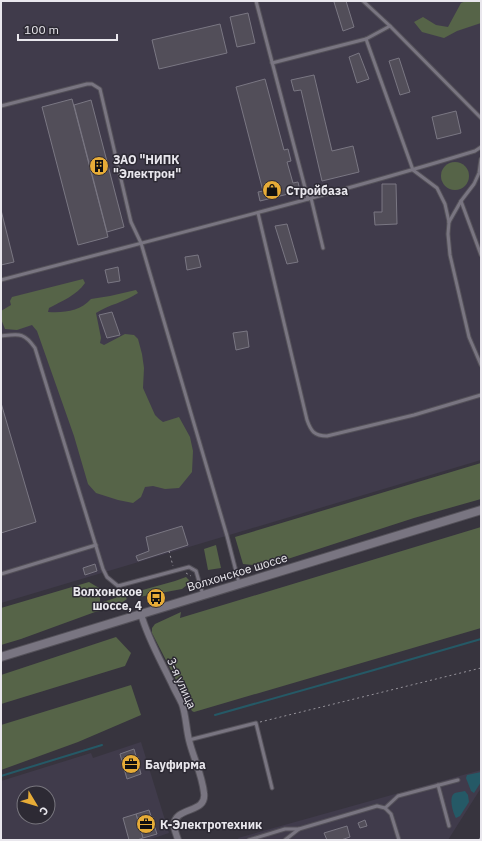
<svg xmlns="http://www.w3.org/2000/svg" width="482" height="841" font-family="'IBM Plex Sans',sans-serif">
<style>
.built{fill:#403b4b;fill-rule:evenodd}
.green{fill:#566448}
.water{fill:#255966}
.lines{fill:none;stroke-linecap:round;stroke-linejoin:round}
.stream{stroke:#255966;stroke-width:2}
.building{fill:#524e59;stroke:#7a7783}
.lane-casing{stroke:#545159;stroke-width:5}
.street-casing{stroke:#545159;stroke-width:8}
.secondary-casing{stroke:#545159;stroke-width:10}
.path{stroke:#96939b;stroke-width:1;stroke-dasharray:2 3;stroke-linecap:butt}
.lane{stroke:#797581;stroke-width:3}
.street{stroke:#797581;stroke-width:6}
.secondary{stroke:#797581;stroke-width:8}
.rail{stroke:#87858d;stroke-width:2;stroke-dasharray:2 4;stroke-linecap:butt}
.labels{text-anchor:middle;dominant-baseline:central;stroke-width:3;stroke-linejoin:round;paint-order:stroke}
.poi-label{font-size:12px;font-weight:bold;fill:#e9e7ed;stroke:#2d2a34;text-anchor:start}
.street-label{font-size:12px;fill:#e9e7ed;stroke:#2d2a34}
</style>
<rect width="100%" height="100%" fill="#37343e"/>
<g class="built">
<polygon points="1,1 481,1 481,460 1,603"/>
<path d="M141 742 169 833 148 840H1V781L91 753 93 758ZM24 793H48V817H24Z"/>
<polygon points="481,770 481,788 448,840 239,840 238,838"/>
</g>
<g class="green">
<polygon points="466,1 481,1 481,23 457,31 444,38 422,32 414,22 423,17 436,25 448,27 461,3"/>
<circle cx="455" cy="176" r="14"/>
<path d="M83 279 85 283C77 295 62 301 49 308L48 312C65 313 80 311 91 299L110 296 136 290 138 293C123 303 110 304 96 313L101 338 100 343 104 345 125 334 134 335 138 339 142 354 144 368 143 388 155 415 159 419 163 422 179 417 190 437 193 451 192 472 179 488 165 489 153 486 145 487 141 497 133 503 118 500 96 493 88 484 74 436 37 331 32 325 17 330 5 329 1 319V311L11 305 10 301 12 297Z"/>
<polygon points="481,463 481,499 414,518 266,566 243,564 235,537"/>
<polygon points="481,527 481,628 194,712 192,711 152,633 152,628 155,624 181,612 180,618"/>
<polygon points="216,545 221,568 208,570 204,549"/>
<polygon points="186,577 189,580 187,585 182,589 139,597 135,594 139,591 175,581"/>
<path d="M89 582 99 588 100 593V603L124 595 127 599C117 606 108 610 95 612L21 639 1 645V608Z"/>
<polygon points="116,637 131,653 125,666 1,704 1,675"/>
<polygon points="131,685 141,715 78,742 1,770 1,725"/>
</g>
<g class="water">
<polygon points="481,772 481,782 474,793 471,791 466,778 467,775"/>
<path d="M465 791 468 795 469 802 460 816 456 818C453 813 448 796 455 793 457 792 462 792 465 791Z"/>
</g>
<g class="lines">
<g class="stream">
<polyline points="215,715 374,670 481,639"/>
<polyline points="1,776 102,745"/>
</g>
</g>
<g class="building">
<polygon points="337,1 346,1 354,27 343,31 334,2"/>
<polygon points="248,13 255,43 237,47 230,17"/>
<polygon points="220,24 227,53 159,69 152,40"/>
<polygon points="359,53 369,79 357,83 349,57"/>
<polygon points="399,58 410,92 400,95 389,61"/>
<polygon points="314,75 332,151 353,146 359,172 322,181 301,90 294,91 291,80"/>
<polygon points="265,79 284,150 288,149 291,161 287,162 293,183 298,182 300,191 260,201 258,192 263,191 236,87"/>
<polygon points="72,99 108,237 78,245 42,107"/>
<polygon points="91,100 124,227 107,232 74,105"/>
<polygon points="456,111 461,133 437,139 432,117"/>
<polygon points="382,184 396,184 397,224 375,225 374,212 382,212"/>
<polygon points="1,210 14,262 1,265"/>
<polygon points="287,224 298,262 287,264 275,226"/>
<polygon points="198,255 201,267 187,270 185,257"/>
<polygon points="118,267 120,281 108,283 105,270"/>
<polygon points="112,312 120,335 107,338 99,315"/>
<polygon points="247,331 249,347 236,350 233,333"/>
<polygon points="1,403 36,522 1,533"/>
<polygon points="182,526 188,545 138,561 136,556 149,551 146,537"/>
<polygon points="95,564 97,571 85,575 83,568"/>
<polygon points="134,749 141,774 127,779 120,754"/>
<polygon points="149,810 157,834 143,838 136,814"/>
<polygon points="136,814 143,838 137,840 129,840 123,818"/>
<polygon points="365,820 367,826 360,828 358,823"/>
<polygon points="347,826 350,837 341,840 327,840 324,833"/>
</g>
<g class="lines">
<defs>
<g id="lane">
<polyline points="256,1 308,199"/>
<polyline points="363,1 390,26 366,39 413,170 437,188 445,204 449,222 448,234 450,255 469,337 481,365"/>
<polyline points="390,26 481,118"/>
<polyline points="272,63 366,39"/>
<polyline points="1,106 87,84 92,84 100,89 131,222 141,243 227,536 239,583"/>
<polyline points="311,198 323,248"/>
<polyline points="461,201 481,255"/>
<path d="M258 213 307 420C311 431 314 436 327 436L414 415 481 395"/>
<polyline points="449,222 461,201 474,184 479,173 481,159"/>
<path d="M1 280C159 238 318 199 475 151L481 147"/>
<path d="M1 336C19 334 24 332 35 348L103 569 107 577 118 586 189 567 196 571 203 595"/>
<polyline points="1,574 96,545"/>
<polyline points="189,740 256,723 272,788"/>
<polyline points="438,785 449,826"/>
<polyline points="385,808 398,796 458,780"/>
<polyline points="249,840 285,829 299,829"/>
<polyline points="285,840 299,829 377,806 385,808 391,814 399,840"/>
</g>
<path id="street" d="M141 614C148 639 161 661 172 684 175 691 179 697 182 704 186 715 186 728 189 740 193 757 202 774 204 793 207 814 175 806 174 825 174 830 177 836 178 840"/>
<polyline id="secondary" points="1,657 481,510"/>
</defs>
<use href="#lane" class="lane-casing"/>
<use href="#street" class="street-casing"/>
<use href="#secondary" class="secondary-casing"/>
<g class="path">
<polyline points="169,551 173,566"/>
<polyline points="186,573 191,576"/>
<polyline points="260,722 481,668"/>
</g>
<use href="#lane" class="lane"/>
<use href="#street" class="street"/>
<use href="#secondary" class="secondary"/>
<polyline class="rail" points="480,840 481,835"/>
</g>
<defs>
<symbol id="building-disc" viewBox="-11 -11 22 22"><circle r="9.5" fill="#e7ac37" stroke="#2d2a34"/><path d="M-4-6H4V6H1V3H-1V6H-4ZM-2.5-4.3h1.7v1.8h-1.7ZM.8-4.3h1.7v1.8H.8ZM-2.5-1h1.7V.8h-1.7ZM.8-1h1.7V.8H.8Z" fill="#111"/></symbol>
<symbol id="shop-disc" viewBox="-11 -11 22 22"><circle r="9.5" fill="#e7ac37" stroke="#2d2a34"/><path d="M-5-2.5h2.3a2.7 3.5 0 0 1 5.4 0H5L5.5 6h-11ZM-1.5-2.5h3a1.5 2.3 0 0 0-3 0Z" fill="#111"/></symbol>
<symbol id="bus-disc" viewBox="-11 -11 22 22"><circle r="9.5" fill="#e7ac37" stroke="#2d2a34"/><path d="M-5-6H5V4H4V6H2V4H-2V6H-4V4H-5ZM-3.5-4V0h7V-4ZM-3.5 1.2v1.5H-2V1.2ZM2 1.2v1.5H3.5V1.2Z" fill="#111"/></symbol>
<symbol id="office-disc" viewBox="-11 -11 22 22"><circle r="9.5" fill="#e7ac37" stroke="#2d2a34"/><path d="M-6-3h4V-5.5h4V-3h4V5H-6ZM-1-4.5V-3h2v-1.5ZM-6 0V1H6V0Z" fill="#111"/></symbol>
</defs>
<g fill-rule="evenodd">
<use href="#building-disc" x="88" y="155" width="22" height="22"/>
<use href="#shop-disc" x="261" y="179" width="22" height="22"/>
<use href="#bus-disc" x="145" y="587" width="22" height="22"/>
<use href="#office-disc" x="120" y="753" width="22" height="22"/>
<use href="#office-disc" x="135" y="813" width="22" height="22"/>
</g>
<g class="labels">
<g class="poi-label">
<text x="113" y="159">ЗАО "НИПК<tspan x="113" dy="14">"Электрон"</tspan></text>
<text x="286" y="190">Стройбаза</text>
<text x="142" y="591" text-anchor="end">Волхонское<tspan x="142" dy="14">шоссе, 4</tspan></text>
<text x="145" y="764">Бауфирма</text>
<text x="160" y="824">К-Электротехник</text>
</g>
<g class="street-label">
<text transform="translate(237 572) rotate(-17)">Волхонское шоссе</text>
<text transform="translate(182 683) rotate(66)">3-я улица</text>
</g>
</g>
<rect width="482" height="841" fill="none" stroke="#e9e7ed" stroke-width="4"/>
<g transform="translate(36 805) rotate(128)"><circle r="19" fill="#2d2a34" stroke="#78767e"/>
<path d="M0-3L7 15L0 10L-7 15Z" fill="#e7ac37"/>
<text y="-6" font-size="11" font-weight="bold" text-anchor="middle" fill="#e9e7ed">С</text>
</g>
<path d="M18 34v6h99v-6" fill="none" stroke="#e9e7ed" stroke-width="2"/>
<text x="24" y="34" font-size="12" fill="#e9e7ed" stroke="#2d2a34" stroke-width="3" paint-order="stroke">100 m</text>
</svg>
